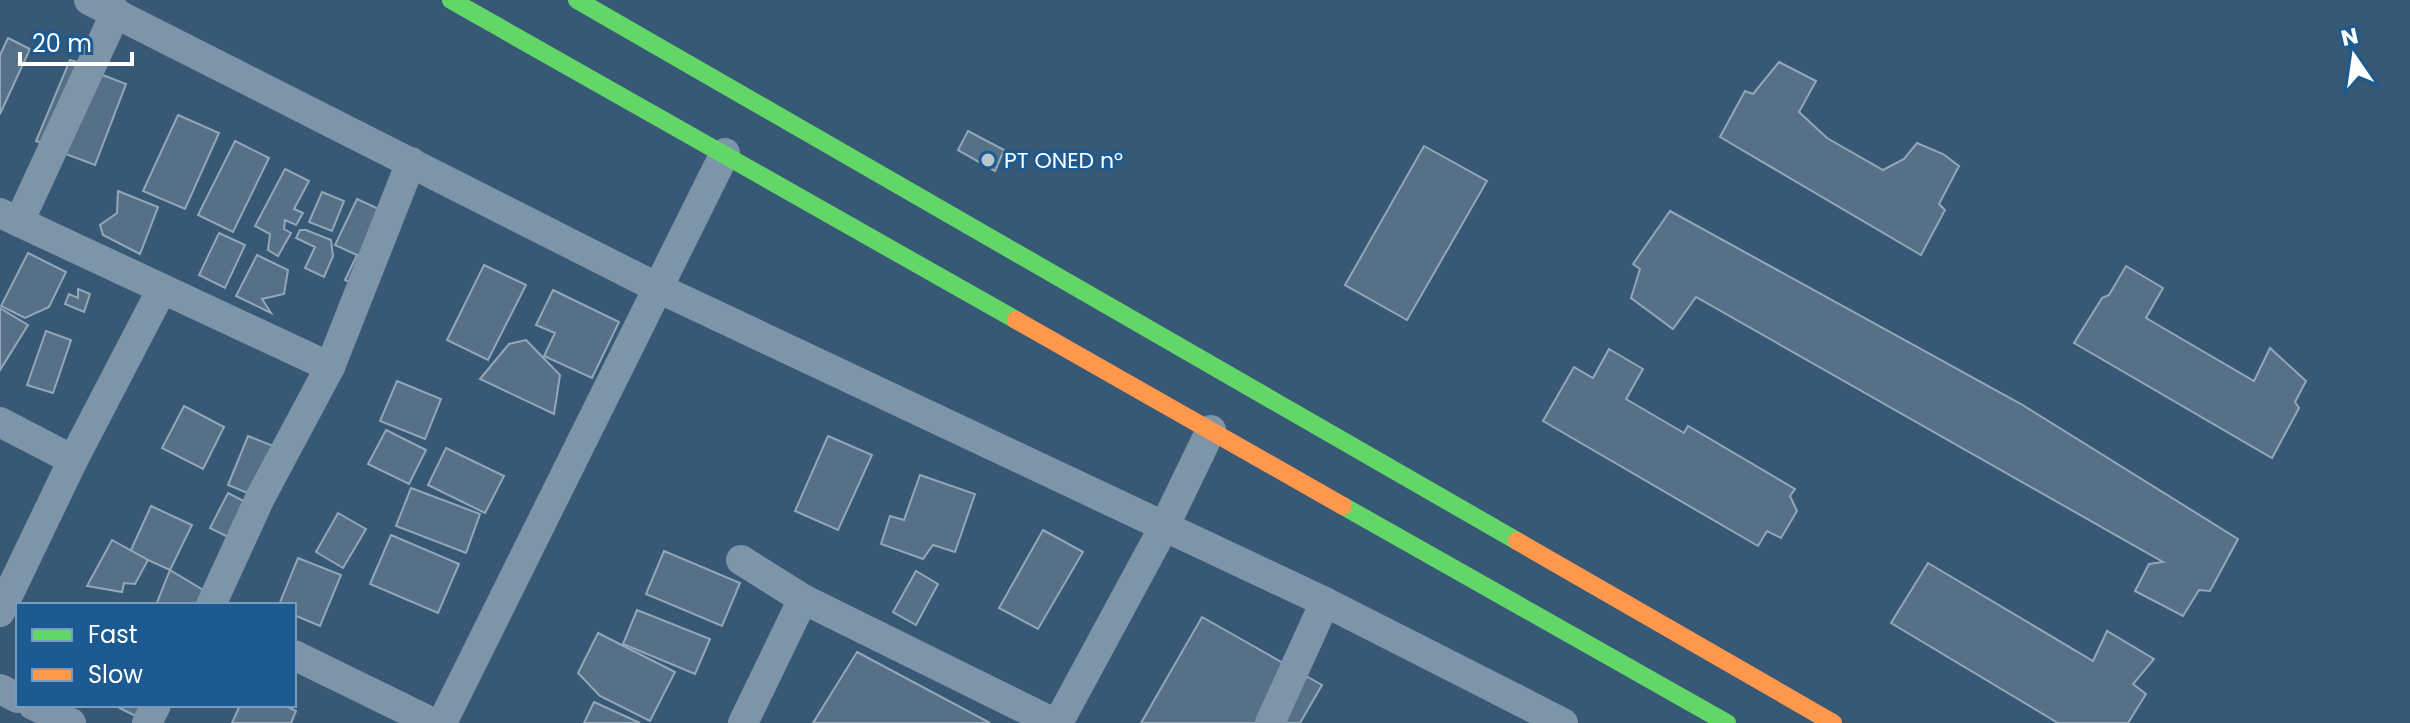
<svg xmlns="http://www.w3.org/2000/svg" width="2410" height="723" font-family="Poppins,sans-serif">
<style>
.building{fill:#557087;stroke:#93a7b7;stroke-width:2}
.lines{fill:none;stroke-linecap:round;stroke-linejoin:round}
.street{stroke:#7e95a9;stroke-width:30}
.fast{stroke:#63d668;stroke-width:18}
.slow{stroke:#ff974d;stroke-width:18}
.poi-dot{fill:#b9c5cf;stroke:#1c5a91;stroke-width:3}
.labels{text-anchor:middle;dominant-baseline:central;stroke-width:6;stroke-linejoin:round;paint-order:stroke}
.poi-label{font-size:22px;fill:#fff;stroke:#1c5a91;text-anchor:start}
</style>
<rect width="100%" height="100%" fill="#375976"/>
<g class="building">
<polygon points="8,38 30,49 0,114 0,55"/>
<polygon points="70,60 84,64 46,144 36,141"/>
<polygon points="1779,62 1816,81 1799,112 1827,138 1883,170 1904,159 1917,143 1943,154 1959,166 1939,204 1945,210 1921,255 1720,137 1745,91 1753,94"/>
<polygon points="95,72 126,84 95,165 63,153"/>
<polygon points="178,115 219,133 185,209 143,191"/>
<polygon points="968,131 1004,150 995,171 958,150"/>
<polygon points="235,141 269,158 233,232 198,215"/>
<polygon points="1424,146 1487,181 1407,320 1345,285"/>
<polygon points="285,169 309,181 294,209 303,213 296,225 285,220 284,229 291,233 278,256 268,250 270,234 255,226"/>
<polygon points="118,191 158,207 140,254 103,235 100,225 117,213"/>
<polygon points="322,192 344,201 332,231 309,222"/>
<polygon points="357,199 385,212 351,283 345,280 357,255 335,245"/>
<polygon points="1670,211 2021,404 2238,539 2210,591 2199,590 2183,616 2135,591 2149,564 2163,562 1696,297 1673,329 1631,298 1640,269 1633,264"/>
<polygon points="300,230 306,230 331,240 333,256 324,277 305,268 315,247 296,238"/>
<polygon points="219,233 245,245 225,288 199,275"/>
<polygon points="28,253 66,272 49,307 25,318 1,306"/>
<polygon points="257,255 288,270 284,294 262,299 271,313 236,296"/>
<polygon points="484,265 526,285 488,360 447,340"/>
<polygon points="2126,266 2163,288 2146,318 2254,381 2270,348 2306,381 2295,402 2299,408 2272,458 2074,343 2102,298 2109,295"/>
<polygon points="78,289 90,294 84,312 65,304 69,294 78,298"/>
<polygon points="553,290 619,322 592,378 544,356 555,333 536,325"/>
<polygon points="0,308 28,325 0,370"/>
<polygon points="46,331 71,340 53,393 27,385"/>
<polygon points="526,340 560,375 554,414 480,379 509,344"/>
<polygon points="1609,349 1643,369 1626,399 1684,433 1688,426 1795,489 1790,496 1797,511 1781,538 1767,531 1758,546 1543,421 1574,367 1593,378"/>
<polygon points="397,381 441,399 425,439 380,421"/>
<polygon points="184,406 224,427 203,469 162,448"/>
<polygon points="386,430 426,450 409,484 368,464"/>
<polygon points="248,436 281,449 260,498 228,485"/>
<polygon points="828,436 872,455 838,530 795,511"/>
<polygon points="446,448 504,476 485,513 428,485"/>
<polygon points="920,475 975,494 955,552 933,545 923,559 881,544 890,516 904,520"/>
<polygon points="411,488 480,514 466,553 396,526"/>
<polygon points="228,493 267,513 250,548 210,528"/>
<polygon points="151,506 192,525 170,570 130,552"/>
<polygon points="338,513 366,529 343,568 316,552"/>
<polygon points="1043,530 1083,552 1038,629 999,608"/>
<polygon points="391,535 459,564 438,613 370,584"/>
<polygon points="112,540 148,560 135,584 124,583 122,592 87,586"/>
<polygon points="664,551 740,583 722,626 646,594"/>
<polygon points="298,558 341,575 320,626 294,615 294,605 279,605"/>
<polygon points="1928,563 2093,661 2107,631 2154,659 2133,684 2146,694 2128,723 2058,723 1891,623"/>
<polygon points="170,570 208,593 202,605 156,605"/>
<polygon points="916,571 938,584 916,625 893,612"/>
<polygon points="637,610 710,639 695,674 623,644"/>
<polygon points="1202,617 1322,685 1300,723 1141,723"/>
<polygon points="598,633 675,672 650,721 600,696 578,673"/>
<polygon points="857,652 990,723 813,723"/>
<polygon points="594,702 640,723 584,723"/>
<polygon points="114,705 156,705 147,722"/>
<polygon points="240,705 284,705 296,711 291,723 232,723"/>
</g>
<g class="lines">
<g class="street">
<polyline points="89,0 658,288 1325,602 1563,723"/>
<polyline points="0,213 330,367"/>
<polyline points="19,222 116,12"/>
<polyline points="0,422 73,460"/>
<polyline points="741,560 803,599 1054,723"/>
<polyline points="211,605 260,498 330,367 411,162"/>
<polyline points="0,612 73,460 162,289"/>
<polyline points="294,655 433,723"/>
<polyline points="0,689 18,698"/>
<polyline points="33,705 71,723"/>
<polyline points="147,723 156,705"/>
<polyline points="442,723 725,153"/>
<polyline points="743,723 803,599"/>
<polyline points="1058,723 1164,527 1211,430"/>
<polyline points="1270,723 1325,602"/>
</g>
<g class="fast">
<polyline points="451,0 1016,320"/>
<polyline points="577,0 1517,541"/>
<polyline points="1343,506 1727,723"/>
</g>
<g class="slow">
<polyline points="1016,320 1343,506"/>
<polyline points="1517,541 1833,723"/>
</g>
</g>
<circle class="poi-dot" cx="988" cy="160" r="8"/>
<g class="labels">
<g class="poi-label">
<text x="1004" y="160">PT ONED n°</text>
</g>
</g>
<rect x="16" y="603" width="280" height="104" fill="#1c5a91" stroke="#779cbd" stroke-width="2"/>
<rect x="32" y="629" width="40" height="12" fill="#63d668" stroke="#779cbd" stroke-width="2"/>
<text x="88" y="643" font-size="24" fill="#ffffff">Fast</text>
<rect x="32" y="669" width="40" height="12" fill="#ff974d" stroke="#779cbd" stroke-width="2"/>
<text x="88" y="683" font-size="24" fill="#ffffff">Slow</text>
<g transform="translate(2354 56) rotate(347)" stroke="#1c5a91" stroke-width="6" paint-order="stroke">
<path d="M0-6L14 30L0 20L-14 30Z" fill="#ffffff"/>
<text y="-12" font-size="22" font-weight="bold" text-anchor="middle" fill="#ffffff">N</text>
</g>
<path d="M20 52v12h112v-12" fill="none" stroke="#ffffff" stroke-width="4"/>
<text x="32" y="52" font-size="24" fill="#ffffff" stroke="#1c5a91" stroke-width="6" paint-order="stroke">20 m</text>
</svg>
